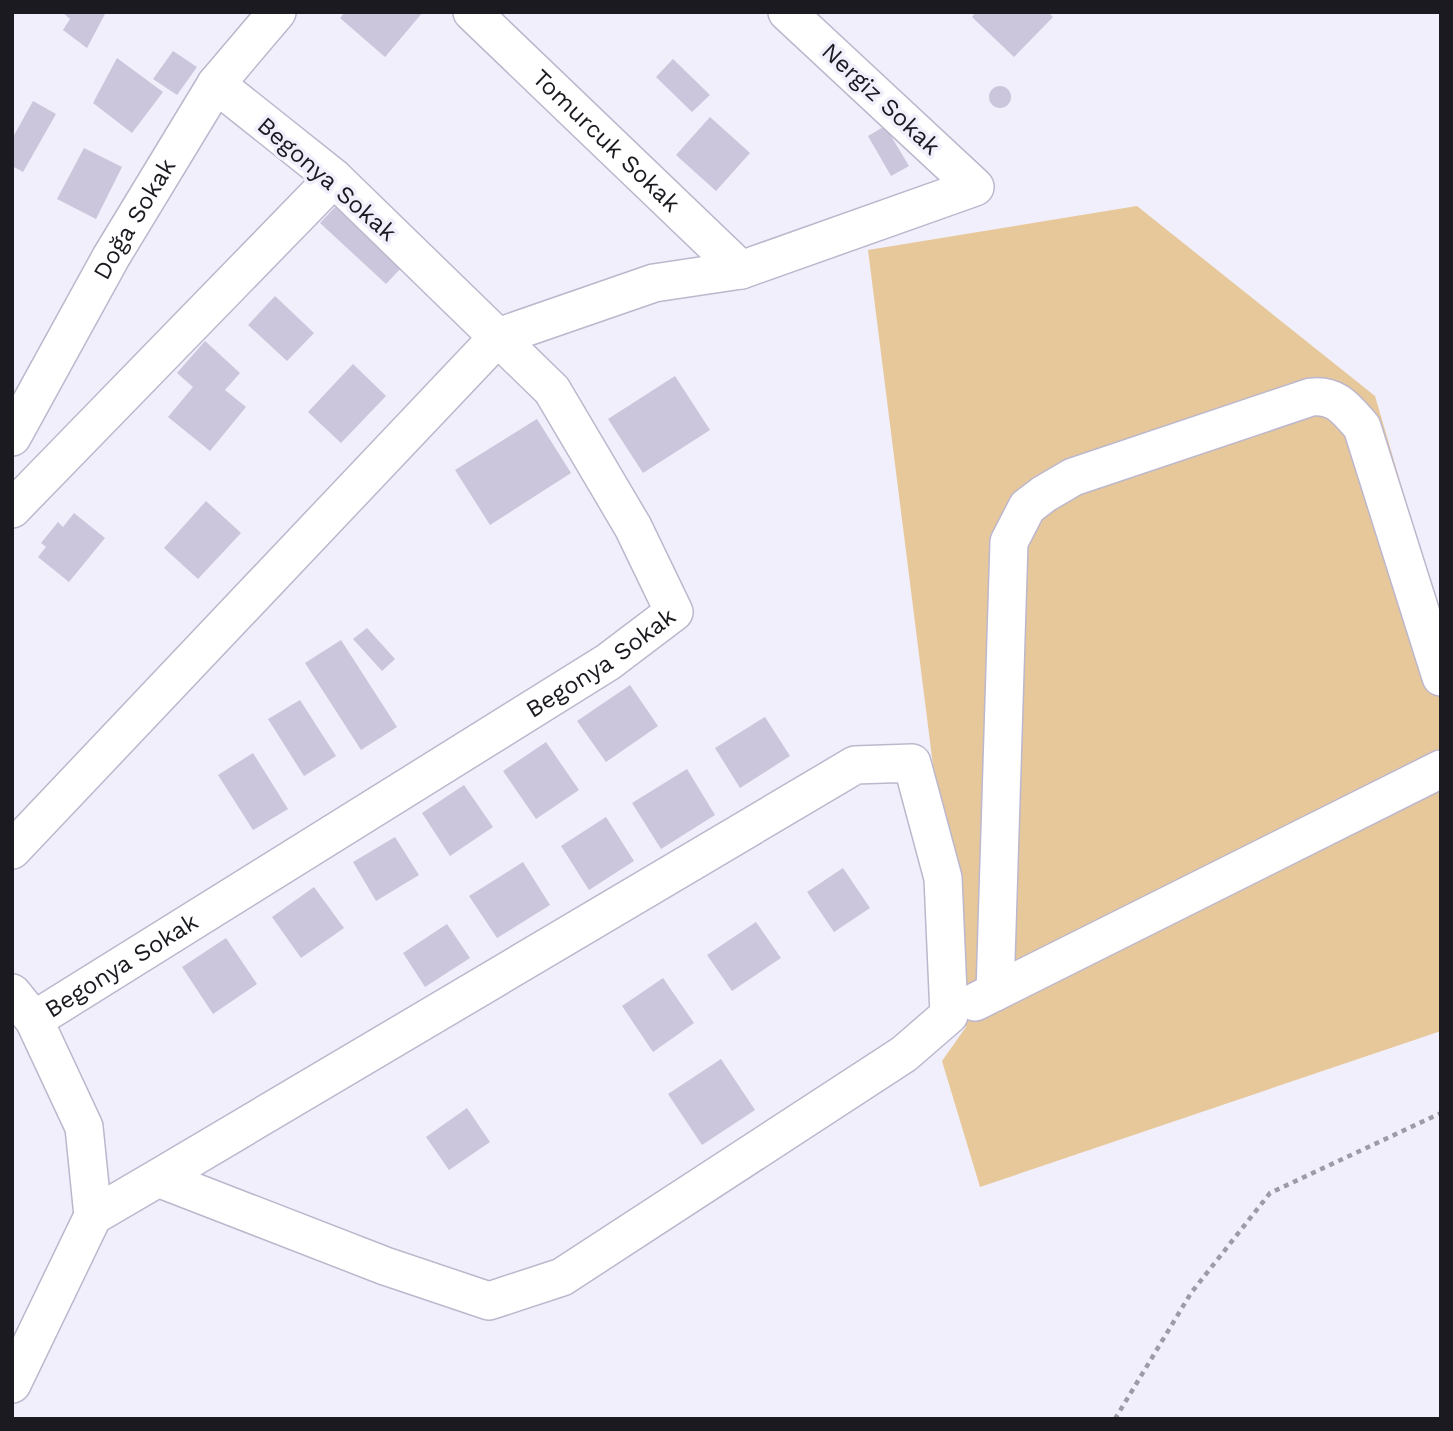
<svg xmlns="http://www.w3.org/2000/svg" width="1453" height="1431" font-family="'Work Sans',sans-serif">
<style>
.green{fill:#e6c89a}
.building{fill:#cbc6dc}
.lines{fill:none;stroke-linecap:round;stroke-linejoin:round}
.minor-casing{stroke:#bdb7cd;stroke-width:40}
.path{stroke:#9e9ba6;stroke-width:4.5;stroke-dasharray:5 5;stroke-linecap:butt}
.minor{stroke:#fff;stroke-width:37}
.labels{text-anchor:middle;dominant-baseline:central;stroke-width:7;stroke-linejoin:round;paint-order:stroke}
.street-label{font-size:24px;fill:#1c1a21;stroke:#f2effc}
</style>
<rect width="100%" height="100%" fill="#f2effc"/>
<polygon class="green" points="1137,206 1375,396 1441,621 1441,1031 980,1187 942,1061 966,1027 868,250"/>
<g class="building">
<polygon points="62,12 106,12 87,48 63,30 70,19"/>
<polygon points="345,12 423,12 385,57 340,18"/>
<polygon points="976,12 1048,12 1053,17 1014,57 972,17"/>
<polygon points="173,51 197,67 177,95 153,79"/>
<polygon points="117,58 163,92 132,133 93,103"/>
<polygon points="673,59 710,95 692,112 656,77"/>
<circle cx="1000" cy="97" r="11"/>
<polygon points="33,101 56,114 23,172 12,166 12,139"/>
<polygon points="710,117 750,153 716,191 676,155"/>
<polygon points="885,126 909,166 891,176 868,136"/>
<polygon points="84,148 122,167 96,219 57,199"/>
<polygon points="337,205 403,266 386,284 320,223"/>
<polygon points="275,296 314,333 287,361 248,325"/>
<polygon points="205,341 240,373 225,390 246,407 210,451 168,417 193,387 177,373"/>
<polygon points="353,364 386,396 341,443 308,412"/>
<polygon points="675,376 710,430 643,473 608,419"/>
<polygon points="537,419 571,473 490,525 455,470"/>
<polygon points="206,501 241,533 198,579 164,548"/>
<polygon points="74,513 105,538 69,582 38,557 46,547 41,543 58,522 63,527"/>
<polygon points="367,628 395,659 382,671 353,639"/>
<polygon points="341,640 397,727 361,750 305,663"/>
<polygon points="630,685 658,726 606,762 577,721"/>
<polygon points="300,700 336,756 304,776 268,719"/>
<polygon points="765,717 790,756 740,788 715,748"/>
<polygon points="546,742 579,790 536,819 503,771"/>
<polygon points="253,753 288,809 253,830 218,775"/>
<polygon points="687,769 715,815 661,849 632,803"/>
<polygon points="464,785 493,827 450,856 422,813"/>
<polygon points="606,817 634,861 589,890 561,846"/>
<polygon points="395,837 419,875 376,901 353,862"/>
<polygon points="523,862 550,905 497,938 469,896"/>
<polygon points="843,868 870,908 834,932 807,892"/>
<polygon points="314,887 344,928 301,958 272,917"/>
<polygon points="756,922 781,958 732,991 707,955"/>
<polygon points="447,924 470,958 425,987 403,953"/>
<polygon points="226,938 257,984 213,1014 182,967"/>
<polygon points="663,978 694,1023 653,1052 622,1006"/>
<polygon points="721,1059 755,1110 702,1145 668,1094"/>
<polygon points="467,1108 490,1142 449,1170 426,1137"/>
</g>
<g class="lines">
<defs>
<g id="minor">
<path id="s1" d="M472 12 741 270"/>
<path id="s2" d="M12 437 111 257 216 84 277 12"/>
<polyline points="12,509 334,178"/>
<polyline points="12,850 498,337 654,283 741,270 975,187 787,12"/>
<path d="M995 992 1009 542 1027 507 1044 494 1073 477 1311 397C1336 394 1346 409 1362 427L1441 677"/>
<polyline points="12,993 34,1020 84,1127 93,1216"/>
<polyline points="975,1002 1441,769"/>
<path id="s3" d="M34 1020 608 662 674 612 633 527 552 390 334 178 216 84"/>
<polyline points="12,1384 93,1216 158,1178 855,765 912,763 943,878 949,1015 904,1054 562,1277 489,1301 385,1266 158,1178"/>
</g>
</defs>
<use href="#minor" class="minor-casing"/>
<polyline class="path" points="1115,1419 1191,1293 1270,1193 1441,1113"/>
<use href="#minor" class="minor"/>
</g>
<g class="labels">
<g class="street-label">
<text transform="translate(881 99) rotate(43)">Nergiz Sokak</text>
<text stroke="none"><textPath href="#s1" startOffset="186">Tomurcuk Sokak</textPath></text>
<text transform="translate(327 179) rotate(41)">Begonya Sokak</text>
<text stroke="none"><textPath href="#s2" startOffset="250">Doğa Sokak</textPath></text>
<text stroke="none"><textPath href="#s3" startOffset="670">Begonya Sokak</textPath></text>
<text stroke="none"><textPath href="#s3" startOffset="103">Begonya Sokak</textPath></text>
</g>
</g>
<rect width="1453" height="1431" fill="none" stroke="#1c1a21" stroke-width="28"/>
</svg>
